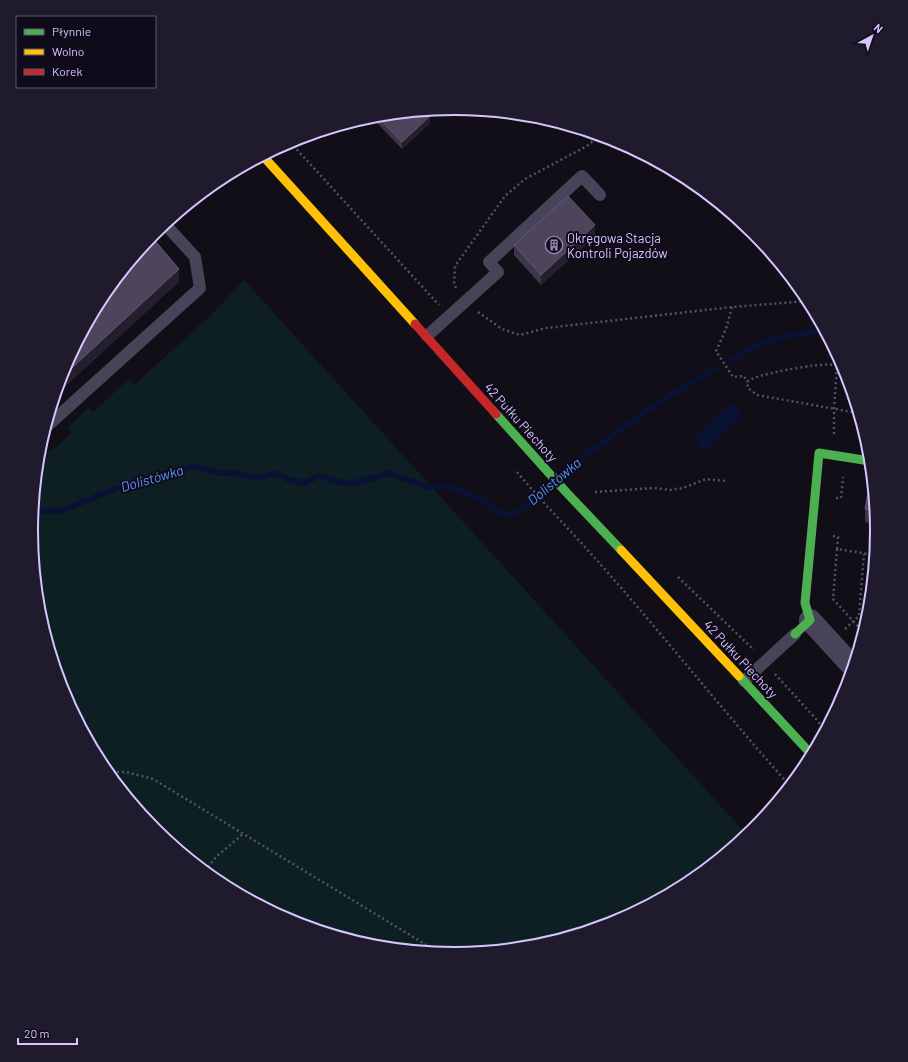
<svg xmlns="http://www.w3.org/2000/svg" width="908" height="1062" font-family="Barlow,sans-serif">
<style>
.green{fill:#0e1f23}
.water{fill:#0a1233}
.lines{fill:none;stroke-linecap:round;stroke-linejoin:round}
.stream{stroke:#0a1233;stroke-width:6}
.path{stroke:#4c5665;stroke-width:2.5;stroke-dasharray:2 3;stroke-linecap:butt}
.lane{stroke:#474359;stroke-width:12}
.street{stroke:#474359;stroke-width:22}
.fast{stroke:#4caf50;stroke-width:9}
.slow{stroke:#ffc107;stroke-width:9}
.jam{stroke:#c62828;stroke-width:9}
.wall{fill:#3c3649}
.shaded-wall{fill:#241f2d}
.building{fill:#4c455c;stroke:#625a76}
.labels{text-anchor:middle;dominant-baseline:central;stroke-width:4;stroke-linejoin:round;paint-order:stroke}
.poi-label{font-size:13px;fill:#d5c6fe;stroke:#100b1b;text-anchor:start}
.street-label{font-size:13px;fill:#d5c6fe;stroke:#100b1b}
.water-label{font-size:14px;font-style:italic;fill:#5795fc;stroke:#100b1b}
.rim{fill:none;stroke:#d5c6fe;stroke-width:2}
</style>
<rect width="100%" height="100%" fill="#110e18"/>
<polygon class="green" points="244,280 747,835 689,883 616,922 536,946 454,954 371,946 292,922 219,883 155,830 102,766 63,693 39,613 31,531 38,457 55,448 71,433 67,428 89,408 93,412 129,379 134,385 211,315"/>
<polygon class="water" points="732,403 743,416 705,451 694,438"/>
<g class="lines">
<g class="stream">
<path d="M732 359C767 338 785 334 825 331"/>
<polyline points="33,512 64,510 117,488 160,479 193,466 219,473 234,473 258,478 274,473 290,480 303,483 319,476 339,482 355,483 389,473 427,487 448,486 476,497 491,505 500,513 508,515 515,513 542,495 580,459 659,402 716,368"/>
</g>
<g class="path">
<polyline points="290,142 439,305"/>
<polyline points="456,288 454,284 455,266 505,196 525,179 587,146 600,135"/>
<polyline points="732,307 726,329 716,351 733,377 744,376 747,382"/>
<polyline points="478,312 502,329 520,335 546,328 732,307 808,301"/>
<path d="M842 365C835 365 828 364 820 365 807 366 755 374 747 382L748 388 757 395 858 413"/>
<polyline points="834,434 834,409 837,365"/>
<path d="M517 472C542 502 569 529 594 557 661 632 723 711 790 786"/>
<polyline points="595,492 654,488 670,490 683,488 706,479 726,481"/>
<polyline points="836,498 841,498 843,477"/>
<polyline points="833,536 838,537 837,549 875,555"/>
<polyline points="837,549 833,599 863,632"/>
<polyline points="678,577 754,650"/>
<polyline points="845,629 859,616 864,554"/>
<polyline points="775,674 825,729"/>
<polyline points="107,772 126,772 153,779 438,952"/>
<polyline points="205,871 216,857 243,834"/>
</g>
<g class="lane">
<polyline points="427,336 498,272 489,262 582,176 600,195"/>
<polyline points="45,428 200,288 195,257 165,224"/>
<polyline points="744,681 795,634"/>
</g>
<polyline class="street" points="810,620 853,667"/>
<g class="fast">
<polyline points="496,414 566,492 621,550"/>
<polyline points="795,634 810,620 805,603 819,453 870,461"/>
<polyline points="739,676 812,755"/>
</g>
<g class="slow">
<polyline points="263,156 415,324"/>
<polyline points="621,550 739,676"/>
</g>
<polyline class="jam" points="415,324 496,414"/>
</g>
<g class="wall">
<polygon points="377,116 430,123 402,149 377,123"/>
<polygon points="595,236 541,285 514,255 514,245"/>
<polygon points="872,476 877,527 875,527 875,524 865,522 865,509"/>
</g>
<g class="shaded-wall">
<polygon points="430,116 430,123 402,149 402,142"/>
<polygon points="595,225 595,236 541,285 541,275"/>
<polygon points="179,269 179,282 55,396 61,378"/>
</g>
<g class="building">
<polygon points="425,111 430,116 402,142 377,116"/>
<polygon points="568,196 595,225 541,275 514,245"/>
<polygon points="151,236 179,269 61,378 63,369 102,296"/>
<polygon points="871,476 872,476 875,511 865,509"/>
<polygon points="871,562 874,562 869,612 868,611"/>
</g>
<defs>
<symbol id="building-ring" viewBox="-11 -11 22 22"><circle r="9.5" fill="#100b1b" stroke="#9086ae" stroke-width="1.5"/><path d="M-4-6H4V6H1V3H-1V6H-4ZM-2.5-4.3h1.7v1.8h-1.7ZM.8-4.3h1.7v1.8H.8ZM-2.5-1h1.7V.8h-1.7ZM.8-1h1.7V.8H.8Z" fill="#9086ae"/></symbol>
</defs>
<g fill-rule="evenodd">
<use href="#building-ring" x="544" y="235" width="20" height="20"/>
</g>
<g class="labels">
<g class="poi-label">
<text x="567" y="238">Okręgowa Stacja<tspan x="567" dy="15">Kontroli Pojazdów</tspan></text>
</g>
<g class="street-label">
<text transform="translate(521 422) rotate(48)">42 Pułku Piechoty</text>
<text transform="translate(741 659) rotate(47)">42 Pułku Piechoty</text>
</g>
<g class="water-label">
<text transform="translate(152 478) rotate(-16)">Dolistówka</text>
<text transform="translate(554 481) rotate(-40)">Dolistówka</text>
</g>
</g>
<path d="M0 0H908V1062H0ZM38 531a416 416 0 1 1 832 0a416 416 0 1 1-832 0Z" fill="#201a2d" fill-rule="evenodd"/>
<path class="rim" d="M38 531a416 416 0 1 1 832 0a416 416 0 1 1-832 0Z"/>
<rect x="16" y="16" width="140" height="72" fill="#100b1b" stroke="#5f5676"/>
<rect x="24" y="29" width="20" height="6" fill="#4caf50" stroke="#5f5676"/>
<text x="52" y="36" font-size="12" fill="#d5c6fe">Płynnie</text>
<rect x="24" y="49" width="20" height="6" fill="#ffc107" stroke="#5f5676"/>
<text x="52" y="56" font-size="12" fill="#d5c6fe">Wolno</text>
<rect x="24" y="69" width="20" height="6" fill="#c62828" stroke="#5f5676"/>
<text x="52" y="76" font-size="12" fill="#d5c6fe">Korek</text>
<g transform="translate(872 36) rotate(40)" stroke="#100b1b" stroke-width="3" paint-order="stroke">
<path d="M0-3L7 15L0 10L-7 15Z" fill="#d5c6fe"/>
<text y="-6" font-size="11" font-weight="bold" text-anchor="middle" fill="#d5c6fe">N</text>
</g>
<path d="M18 1038v6h59v-6" fill="none" stroke="#d5c6fe" stroke-width="2"/>
<text x="24" y="1038" font-size="12" fill="#d5c6fe" stroke="#100b1b" stroke-width="3" paint-order="stroke">20 m</text>
</svg>
